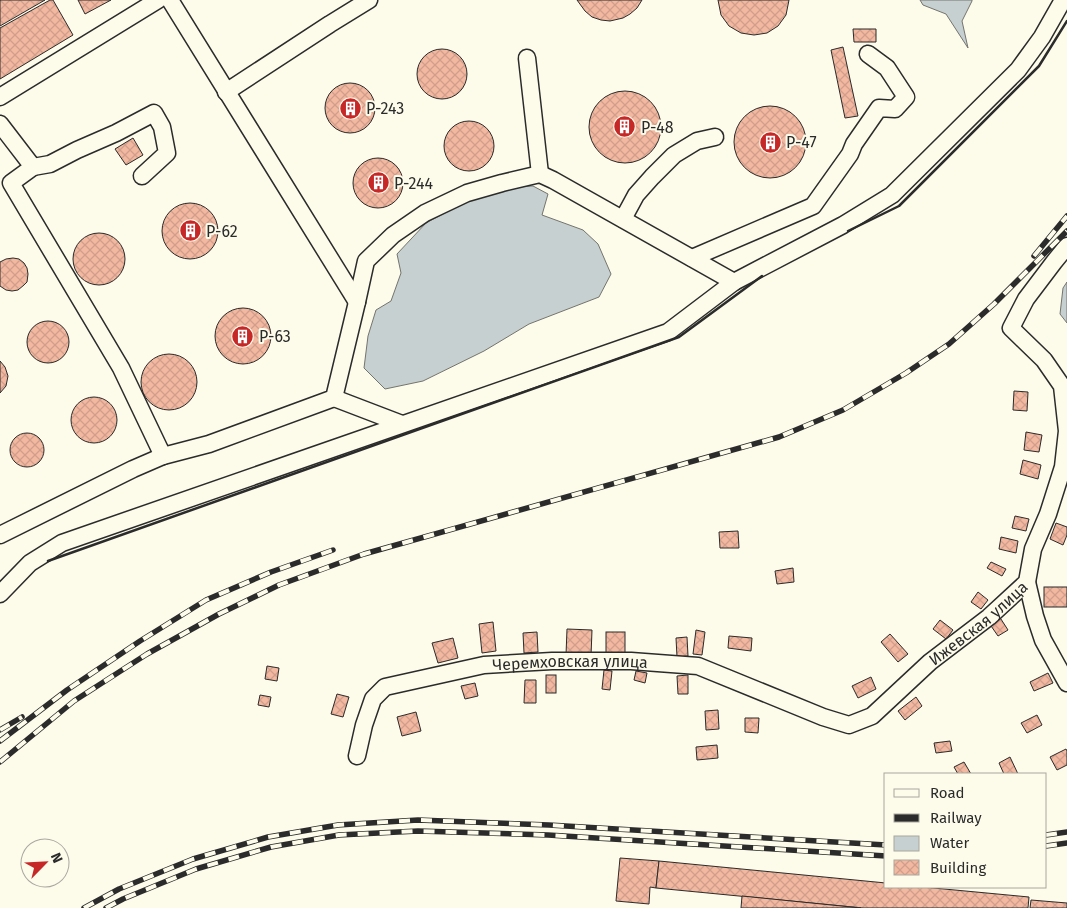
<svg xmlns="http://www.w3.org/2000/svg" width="1067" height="908" font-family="'Fira Sans',sans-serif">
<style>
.water{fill:#c7d0d0;stroke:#74746e}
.building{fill:url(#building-cross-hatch);stroke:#2b2b2b}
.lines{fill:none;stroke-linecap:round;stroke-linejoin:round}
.minor-casing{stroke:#2b2b2b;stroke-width:19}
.minor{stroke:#fdfbea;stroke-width:16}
.rail-casing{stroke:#2b2b2b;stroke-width:5.5}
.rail{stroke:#fdfbea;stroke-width:4;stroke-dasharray:11;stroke-linecap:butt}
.wall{stroke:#2b2b2b;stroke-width:2.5}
.labels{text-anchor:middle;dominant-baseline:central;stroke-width:4;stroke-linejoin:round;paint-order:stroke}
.poi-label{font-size:16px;fill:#2b2b2b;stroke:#fdfbea;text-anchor:start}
.street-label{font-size:16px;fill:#2b2b2b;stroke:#fdfbea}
</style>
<defs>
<pattern id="building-cross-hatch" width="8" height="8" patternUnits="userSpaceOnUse" patternTransform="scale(1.25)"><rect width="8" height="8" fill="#f2b8a0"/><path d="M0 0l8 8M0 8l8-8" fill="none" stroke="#d09e8a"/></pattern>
</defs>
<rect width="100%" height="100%" fill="#fdfbea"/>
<g class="water">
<polygon points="920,0 972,0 972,1 962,21 968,48 946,14 923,5"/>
<polygon points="533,186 548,194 542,215 583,230 598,244 611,274 599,297 529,324 484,351 423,381 385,389 364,368 368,336 376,310 391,301 401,273 397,254 426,223 467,201 508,187"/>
<polygon points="1067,282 1067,323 1060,314 1063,288"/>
</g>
<g class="building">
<polygon points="0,0 45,0 0,26"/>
<polygon points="50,0 53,0 73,35 0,79 0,28"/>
<polygon points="78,0 111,0 85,14"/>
<polygon points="577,0 642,0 637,8 630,14 623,18 610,21 601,20 592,17 585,11"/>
<polygon points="718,0 789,0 786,15 778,26 767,33 754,35 741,33 729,26 721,15"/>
<polygon points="853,29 876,29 876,42 854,42"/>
<polygon points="843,47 858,116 845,118 831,50"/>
<circle cx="442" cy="74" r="25"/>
<circle cx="350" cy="108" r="25"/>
<circle cx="625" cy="127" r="36"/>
<circle cx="770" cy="142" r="36"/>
<circle cx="469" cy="146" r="25"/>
<polygon points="133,138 143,155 126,165 115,149"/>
<circle cx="378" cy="183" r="25"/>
<circle cx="190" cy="231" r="28"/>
<circle cx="99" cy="259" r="26"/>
<polygon points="13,258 19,259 24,263 27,268 28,274 27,282 24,285 18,290 12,291 6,290 0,286 0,262 6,259"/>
<circle cx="243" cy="336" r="28"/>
<circle cx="48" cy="342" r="21"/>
<circle cx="169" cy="382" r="28"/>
<polygon points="0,361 5,367 8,376 6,386 0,393"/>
<polygon points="1014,391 1028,392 1027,411 1013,410"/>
<circle cx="94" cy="420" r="23"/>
<polygon points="1026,432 1042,435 1039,452 1024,450"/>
<circle cx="27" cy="450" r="17"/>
<polygon points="1023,460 1041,465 1038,479 1020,474"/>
<polygon points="1015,516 1029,519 1026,531 1012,528"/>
<polygon points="1056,523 1067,527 1067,535 1063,545 1050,539"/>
<polygon points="738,531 739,548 720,548 719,532"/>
<polygon points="1001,537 1018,541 1016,553 999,549"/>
<polygon points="991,562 1006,569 1002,576 987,568"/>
<polygon points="793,568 794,582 777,584 775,571"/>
<rect x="1044" y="587" width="23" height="20"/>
<polygon points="978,592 988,600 981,609 971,602"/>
<polygon points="999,616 1008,630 998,636 989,623"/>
<polygon points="940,620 953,630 946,639 933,629"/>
<polygon points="493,622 496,651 482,653 479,624"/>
<polygon points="567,629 592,630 591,656 566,655"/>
<polygon points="696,630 705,632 702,655 693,654"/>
<polygon points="537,632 538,652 524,653 523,633"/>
<rect x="606" y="632" width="19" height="22"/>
<polygon points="890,634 908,654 898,662 881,642"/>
<polygon points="729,636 752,638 751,651 728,648"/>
<polygon points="687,637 688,656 677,657 676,638"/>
<polygon points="453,638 458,658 438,663 432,643"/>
<polygon points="267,666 279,668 277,681 265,679"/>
<polygon points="604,670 612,671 610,690 602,689"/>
<polygon points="636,671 647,673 645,683 634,680"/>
<polygon points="1048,673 1053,683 1034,691 1030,682"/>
<rect x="546" y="675" width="10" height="18"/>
<polygon points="688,675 688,694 678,694 677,676"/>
<polygon points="871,677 876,689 858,698 852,686"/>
<polygon points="525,680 536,680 536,703 524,703"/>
<polygon points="475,683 478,696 465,699 461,686"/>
<polygon points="337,694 349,697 343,717 331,714"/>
<polygon points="260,695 271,697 269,707 258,705"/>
<polygon points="916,697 922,706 905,720 898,711"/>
<polygon points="718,710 719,729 706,730 705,711"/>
<polygon points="416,712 421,731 402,736 397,717"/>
<polygon points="1037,715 1042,725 1027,733 1021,723"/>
<polygon points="745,718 759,718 758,733 745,732"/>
<polygon points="950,741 952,751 936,753 934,743"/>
<polygon points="717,745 718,758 697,760 696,747"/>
<polygon points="1066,749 1067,751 1067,765 1057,770 1050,757"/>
<polygon points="1010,757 1018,774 1004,774 999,763"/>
<polygon points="964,762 971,774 958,774 954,767"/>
<polygon points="620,858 659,861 656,888 650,887 649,904 616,901"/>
<polygon points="659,861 886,883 886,887 923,887 1029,897 1028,908 863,908 656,888"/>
<polygon points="742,896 861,908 741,908"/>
<polygon points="1031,900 1067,903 1067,908 1030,908"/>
</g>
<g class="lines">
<defs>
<g id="minor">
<polyline points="170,0 357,302"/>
<polyline points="527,58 540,174"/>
<polyline points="226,92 330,24 369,0"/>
<polyline points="0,97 158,0"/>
<polyline points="0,124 33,167 11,183 121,368 163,456 209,444 334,398 357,302 366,261 393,235 425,213 467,193 502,183 540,174 553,180 734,282"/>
<polyline points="33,167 50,164 77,150 116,133 154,113 162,127 167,153 142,176"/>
<polyline points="623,219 636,195 652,177 674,155 697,141 715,137"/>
<polyline points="692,258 813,206 850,154 854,144 879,108 895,109 906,97 887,68 868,54"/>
<polyline points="334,398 402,424"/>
<polyline points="0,535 133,469 163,456"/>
<polyline points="1027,582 1035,616 1043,640 1067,683"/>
<polyline points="0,594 30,563 62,543 668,332 734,282 843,225 892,195 1018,70 1042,37 1063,0"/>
<path id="s1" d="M357 756 364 725 373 699 385 687 484 665 552 661H631L698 666 823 717 849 725 872 716 930 662 989 617 1027 582 1033 549 1048 514 1063 467 1067 431 1062 386 1044 360 1011 328 1026 299 1054 262 1067 246"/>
</g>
</defs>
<use href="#minor" class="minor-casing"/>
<use href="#minor" class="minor"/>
<defs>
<g id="rail">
<polyline points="1034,256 1067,216"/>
<polyline points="0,730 22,717"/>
<polyline points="0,741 67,690 140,641 206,600 271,572 333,550"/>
<polyline points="0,762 74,701 147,654 219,614 279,585 364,554 779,437 843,410 906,373 949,344 994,304 1067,231"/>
<polyline points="1046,835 1067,832"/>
<polyline points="1046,846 1067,843"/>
<polyline points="84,908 119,889 193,859 268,837 338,825 418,820 549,825 886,845"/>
<polyline points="106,908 123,899 196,869 271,847 339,835 418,831 548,835 886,856"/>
</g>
</defs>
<use href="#rail" class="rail-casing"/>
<use href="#rail" class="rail"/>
<g class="wall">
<polyline points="848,231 899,206 1039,66 1067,21"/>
<polyline points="48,561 679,337 762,276"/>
</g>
</g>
<defs>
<symbol id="building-disc" viewBox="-11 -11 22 22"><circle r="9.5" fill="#c62828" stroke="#fdfbea"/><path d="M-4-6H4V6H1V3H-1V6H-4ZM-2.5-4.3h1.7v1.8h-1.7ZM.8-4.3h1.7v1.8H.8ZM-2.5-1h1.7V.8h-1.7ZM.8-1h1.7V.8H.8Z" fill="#fff"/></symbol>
</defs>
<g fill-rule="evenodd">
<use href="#building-disc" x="338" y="96" width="25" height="25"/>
<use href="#building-disc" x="612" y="114" width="25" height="25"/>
<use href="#building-disc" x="758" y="130" width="25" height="25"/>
<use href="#building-disc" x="366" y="170" width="25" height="25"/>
<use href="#building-disc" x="178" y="218" width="25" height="25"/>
<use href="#building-disc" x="230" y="324" width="25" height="25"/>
</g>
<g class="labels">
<g class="poi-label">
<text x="366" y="108">Р-243</text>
<text x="641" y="127">Р-48</text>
<text x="786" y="142">Р-47</text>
<text x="394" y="183">Р-244</text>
<text x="206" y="231">Р-62</text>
<text x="259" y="336">Р-63</text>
</g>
<g class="street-label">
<text stroke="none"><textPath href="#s1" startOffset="720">Ижевская улица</textPath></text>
<text stroke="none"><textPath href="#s1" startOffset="264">Черемховская улица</textPath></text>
</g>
</g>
<rect x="884" y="773" width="162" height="115" fill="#fdfbea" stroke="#a9a89e"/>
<rect x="894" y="789" width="25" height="8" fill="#fdfbea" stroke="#a9a89e"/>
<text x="930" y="798" font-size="15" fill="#2b2b2b">Road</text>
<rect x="894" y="814" width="25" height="8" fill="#2b2b2b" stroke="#a9a89e"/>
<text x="930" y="823" font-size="15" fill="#2b2b2b">Railway</text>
<rect x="894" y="836" width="25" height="15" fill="#c7d0d0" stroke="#a9a89e"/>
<text x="930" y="848" font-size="15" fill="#2b2b2b">Water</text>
<rect x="894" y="860" width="25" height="15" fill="url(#building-cross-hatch)" stroke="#a9a89e"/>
<text x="930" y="873" font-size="15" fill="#2b2b2b">Building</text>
<g transform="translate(45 863) rotate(66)"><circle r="24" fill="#fdfbea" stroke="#a9a89e"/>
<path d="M0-4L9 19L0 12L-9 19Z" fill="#c62828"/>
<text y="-8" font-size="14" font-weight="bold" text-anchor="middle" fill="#2b2b2b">N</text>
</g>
</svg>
